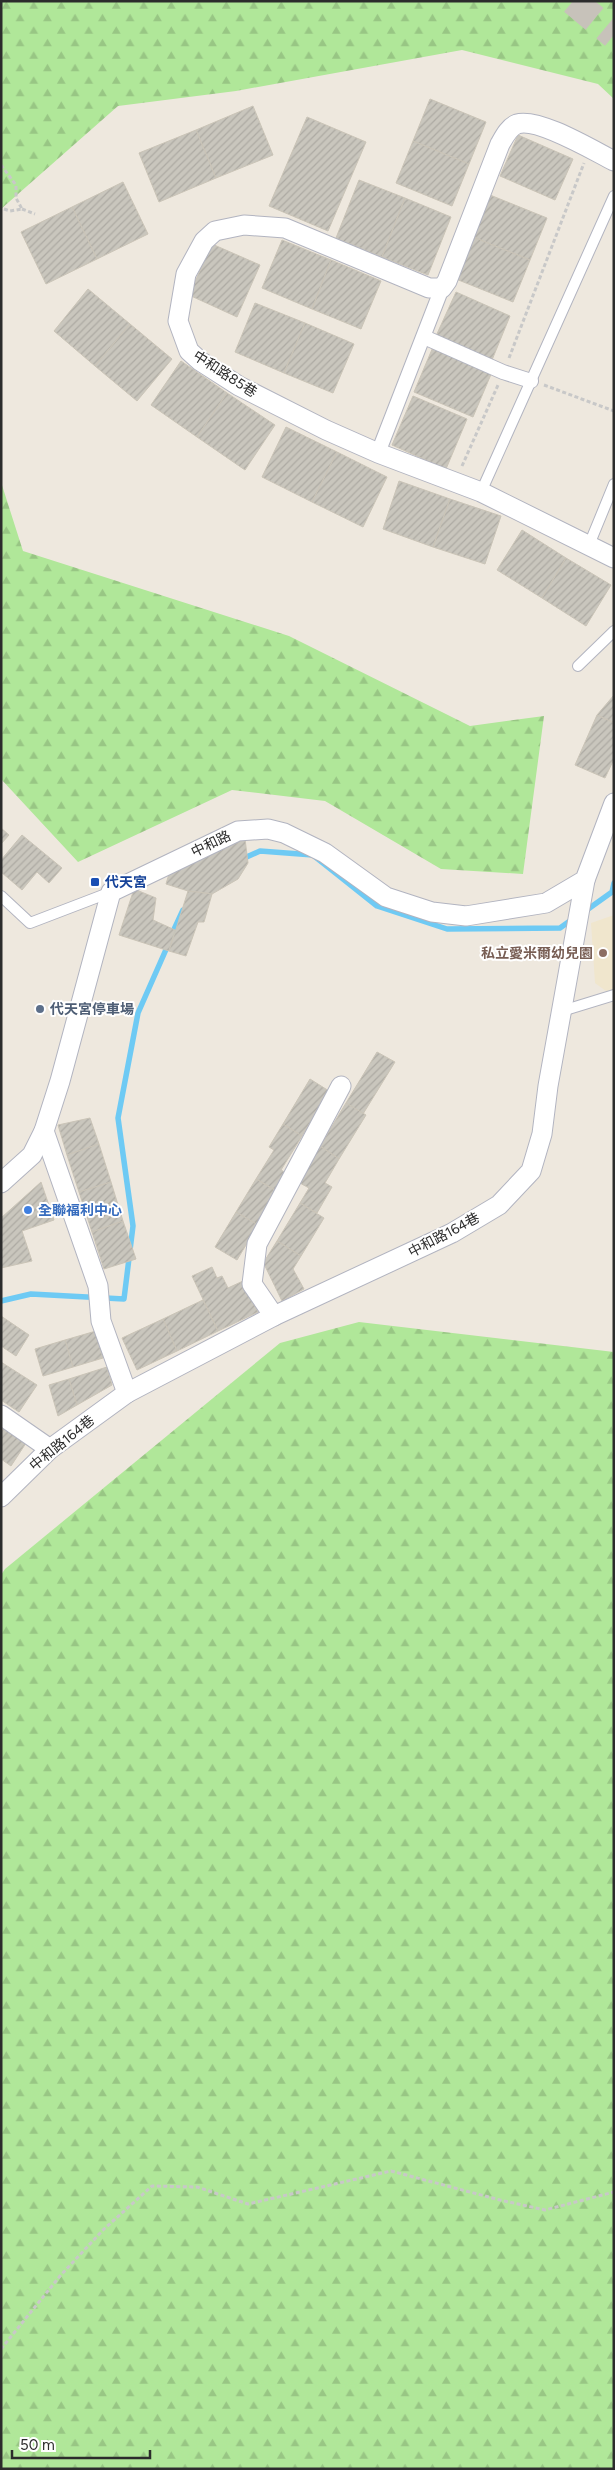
<svg xmlns="http://www.w3.org/2000/svg" width="615" height="2470" font-family="Figtree,'Noto Sans TC',sans-serif">
<style>
.education{fill:#f0e6cd}
.forest{fill:url(#forest-firs)}
.lines{fill:none;stroke-linecap:round;stroke-linejoin:round}
.stream{stroke:#6ecaf4;stroke-width:5.5}
.building{fill:url(#building-hatch);stroke:#cac4b7}
.primary-tunnel{stroke:#c7c2ba;stroke-width:28;stroke-dasharray:28 14;stroke-linecap:butt}
.service-casing{stroke:#b2b4c0;stroke-width:12}
.pedestrian-casing{stroke:#b2b4c0;stroke-width:16}
.minor-casing{stroke:#b2b4c0;stroke-width:21}
.path{stroke:#c8c8c8;stroke-width:3;stroke-dasharray:4 2.5;stroke-linecap:butt}
.service{stroke:#fff;stroke-width:10}
.pedestrian{stroke:#fff;stroke-width:14}
.minor{stroke:#fff;stroke-width:19}
.transit-dot{fill:#1a4fb4;stroke:#fff;stroke-width:2}
.education-dot{fill:#8d6e63;stroke:#fff;stroke-width:2}
.service-dot{fill:#5c6f8a;stroke:#fff;stroke-width:2}
.shop-dot{fill:#3f7fe0;stroke:#fff;stroke-width:2}
.labels{text-anchor:middle;dominant-baseline:central;stroke-width:4;stroke-linejoin:round;paint-order:stroke}
.street-label{font-size:14px;fill:#2c2c2c;stroke:#fff}
.transit-label{font-size:14px;font-weight:bold;fill:#164399;stroke:#fff;text-anchor:start}
.education-label{font-size:14px;font-weight:bold;fill:#785e54;stroke:#fff;text-anchor:end}
.service-label{font-size:14px;font-weight:bold;fill:#4e5e75;stroke:#fff;text-anchor:start}
.shop-label{font-size:14px;font-weight:bold;fill:#366cbe;stroke:#fff;text-anchor:start}
</style>
<defs>
<pattern id="forest-firs" width="22" height="20" patternUnits="userSpaceOnUse" patternTransform="scale(1.25)"><rect width="22" height="20" fill="#b0e799"/><path d="M5 1l3.5 6h-7zM16 11l3.5 6h-7z" fill="#98c684"/></pattern>
<pattern id="building-hatch" width="6" height="6" patternUnits="userSpaceOnUse" patternTransform="scale(1.25)"><rect width="6" height="6" fill="#c9c6bd"/><path d="M-1 1l2-2M0 6l6-6M5 7l2-2" fill="none" stroke="#adaaa3"/></pattern>
</defs>
<rect width="100%" height="100%" fill="#eee8de"/>
<polygon class="education" points="614,915 614,995 613,996 595,983 591,923"/>
<g class="forest">
<polygon points="1,1 614,1 614,99 598,84 462,50 236,91 118,106 1,209"/>
<polygon points="1,482 23,551 289,636 470,726 544,716 523,874 441,869 325,801 232,790 78,862 1,779"/>
<polygon points="359,1322 614,1352 614,2469 1,2469 1,1575 5,1569 280,1343"/>
</g>
<g class="lines">
<g class="stream">
<polyline points="240,860 260,851 313,855 377,906 447,929 560,928 574,918"/>
<polyline points="584,912 612,892 614,883"/>
<polyline points="171,936 183,910"/>
<polyline points="1,1301 31,1294 124,1299 133,1226 118,1118 138,1013 168,945"/>
</g>
</g>
<g class="building">
<polygon points="430,99 486,122 469,164 413,141"/>
<polygon points="253,106 273,155 216,178 196,130"/>
<polygon points="307,117 366,142 328,231 269,206"/>
<polygon points="196,130 216,178 159,202 139,153"/>
<polygon points="518,135 573,159 555,200 500,176"/>
<polygon points="413,141 469,164 452,206 396,183"/>
<polygon points="359,180 405,198 382,257 336,238"/>
<polygon points="123,182 148,234 97,259 72,207"/>
<polygon points="490,195 547,218 530,260 473,237"/>
<polygon points="405,198 451,217 428,275 382,257"/>
<polygon points="72,207 97,259 46,284 21,232"/>
<polygon points="473,237 530,260 513,302 456,279"/>
<polygon points="282,240 331,260 312,309 262,288"/>
<polygon points="212,244 260,265 237,317 189,295"/>
<polygon points="331,260 381,281 361,329 312,309"/>
<polygon points="88,289 130,324 95,366 54,331"/>
<polygon points="456,292 510,316 492,360 436,336"/>
<polygon points="255,303 305,323 284,373 235,352"/>
<polygon points="305,323 354,344 333,393 284,373"/>
<polygon points="130,324 172,359 137,401 95,366"/>
<polygon points="433,347 492,372 473,417 414,392"/>
<polygon points="181,361 227,393 197,437 151,405"/>
<polygon points="227,393 275,425 245,470 197,437"/>
<polygon points="413,396 467,419 446,469 392,445"/>
<polygon points="286,427 337,452 312,502 262,477"/>
<polygon points="337,452 387,477 363,527 312,502"/>
<polygon points="399,481 450,499 433,547 383,529"/>
<polygon points="450,499 501,516 485,564 433,547"/>
<polygon points="522,530 566,558 542,598 497,570"/>
<polygon points="566,558 611,585 586,626 542,598"/>
<polygon points="614,695 614,723 597,715"/>
<polygon points="597,715 614,723 614,759 605,778 575,765"/>
<polygon points="1,828 9,835 1,844"/>
<polygon points="22,835 62,868 49,883 37,872 22,890 1,872 1,860"/>
<polygon points="245,839 248,863 238,879 212,894 188,891 166,884 169,874"/>
<polygon points="134,889 156,898 153,920 175,930 169,951 119,935"/>
<polygon points="188,891 212,894 204,922 198,922 186,956 169,951"/>
<polygon points="377,1052 395,1062 363,1114 346,1103"/>
<polygon points="310,1079 329,1091 302,1136 283,1124"/>
<polygon points="346,1103 366,1115 339,1159 320,1146"/>
<polygon points="90,1118 99,1144 67,1155 58,1125"/>
<polygon points="283,1124 302,1136 281,1170 286,1173 277,1191 256,1179 274,1150 269,1147"/>
<polygon points="99,1144 111,1182 79,1192 67,1155"/>
<polygon points="320,1146 339,1159 325,1183 332,1187 317,1213 300,1203 309,1188 298,1182"/>
<polygon points="256,1179 278,1192 258,1225 236,1212"/>
<polygon points="41,1182 54,1220 22,1231 32,1261 1,1268 1,1218"/>
<polygon points="111,1182 123,1221 92,1232 79,1192"/>
<polygon points="300,1203 324,1218 301,1256 277,1241"/>
<polygon points="236,1212 258,1225 237,1260 215,1247"/>
<polygon points="123,1221 136,1259 104,1269 92,1232"/>
<polygon points="277,1241 301,1256 293,1269 304,1289 282,1301 265,1266 262,1265"/>
<polygon points="212,1267 217,1278 222,1276 228,1288 243,1281 258,1312 218,1331 192,1276"/>
<polygon points="203,1300 218,1331 177,1351 163,1319"/>
<polygon points="1,1316 29,1335 16,1356 1,1346"/>
<polygon points="163,1319 177,1351 137,1370 122,1338"/>
<polygon points="96,1331 103,1358 73,1367 65,1340"/>
<polygon points="65,1340 73,1367 43,1376 35,1349"/>
<polygon points="1,1362 37,1385 19,1412 1,1400"/>
<polygon points="107,1367 112,1385 77,1405 69,1379"/>
<polygon points="69,1379 77,1405 58,1416 49,1385"/>
<polygon points="8,1422 30,1437 11,1466 1,1459 1,1432"/>
</g>
<g class="lines">
<polyline class="primary-tunnel" points="573,1 614,35"/>
<defs>
<g id="service">
<polyline points="481,492 614,196"/>
<polyline points="589,545 614,484"/>
<polyline points="578,666 614,631"/>
<polyline points="1,896 30,923 111,892"/>
<polyline points="562,1011 614,995"/>
</g>
<g id="pedestrian">
<polyline points="424,337 503,372 531,381"/>
<polyline points="378,453 442,288"/>
</g>
<g id="minor">
<path d="M614 161C594 151 538 117 517 124 509 127 504 137 500 144L447 281 442 288H429L285 228 244 225 215 231 204 241 186 274 178 321 189 351 200 361 239 386 326 430 378 453 481 492 614 558"/>
<polyline points="1,1183 32,1155 44,1131 60,1081 111,892 238,831 268,829 284,833 325,853 386,897 432,912 466,916 546,903 585,880 614,803"/>
<polyline points="274,1316 252,1284 257,1244 341,1086"/>
<polyline points="127,1393 274,1316 452,1233 499,1205 531,1171 542,1134 548,1086 585,880"/>
<polyline points="1,1415 50,1449"/>
<polyline points="1,1497 50,1449 127,1393 101,1321 98,1286 44,1131"/>
</g>
</defs>
<use href="#service" class="service-casing"/>
<use href="#pedestrian" class="pedestrian-casing"/>
<use href="#minor" class="minor-casing"/>
<g class="path">
<polyline points="1,165 16,185 16,198 22,209 10,211 1,208"/>
<polyline points="22,209 35,214"/>
<polyline points="509,358 584,163"/>
<polyline points="544,385 614,411"/>
<polyline points="462,466 498,385"/>
<polyline points="1,2349 60,2276 103,2230 152,2186 197,2187 248,2204 391,2171 500,2200 545,2210 614,2192"/>
</g>
<use href="#service" class="service"/>
<use href="#pedestrian" class="pedestrian"/>
<use href="#minor" class="minor"/>
</g>
<rect class="transit-dot" x="90" y="877" width="10" height="10" rx="2.5"/>
<circle class="education-dot" cx="603" cy="953" r="5"/>
<circle class="service-dot" cx="40" cy="1009" r="5"/>
<circle class="shop-dot" cx="28" cy="1210" r="5"/>
<g class="labels">
<g class="street-label">
<text transform="translate(225 374) rotate(33)">中和路85巷</text>
<text transform="translate(211 844) rotate(-26)">中和路</text>
<text transform="translate(444 1235) rotate(-28)">中和路164巷</text>
<text transform="translate(62 1443) rotate(-39)">中和路164巷</text>
</g>
<g class="transit-label">
<text x="105" y="882">代天宮</text>
</g>
<g class="education-label">
<text x="593" y="953">私立愛米爾幼兒園</text>
</g>
<g class="service-label">
<text x="50" y="1009">代天宮停車場</text>
</g>
<g class="shop-label">
<text x="38" y="1210">全聯福利中心</text>
</g>
</g>
<rect width="615" height="2470" fill="none" stroke="#2c2c2c" stroke-width="5"/>
<path d="M12 2450v8h138v-8" fill="none" stroke="#2c2c2c" stroke-width="2.5"/>
<text x="20" y="2450" font-size="15" fill="#2c2c2c" stroke="#ffffff" stroke-width="4" paint-order="stroke">50 m</text>
</svg>
